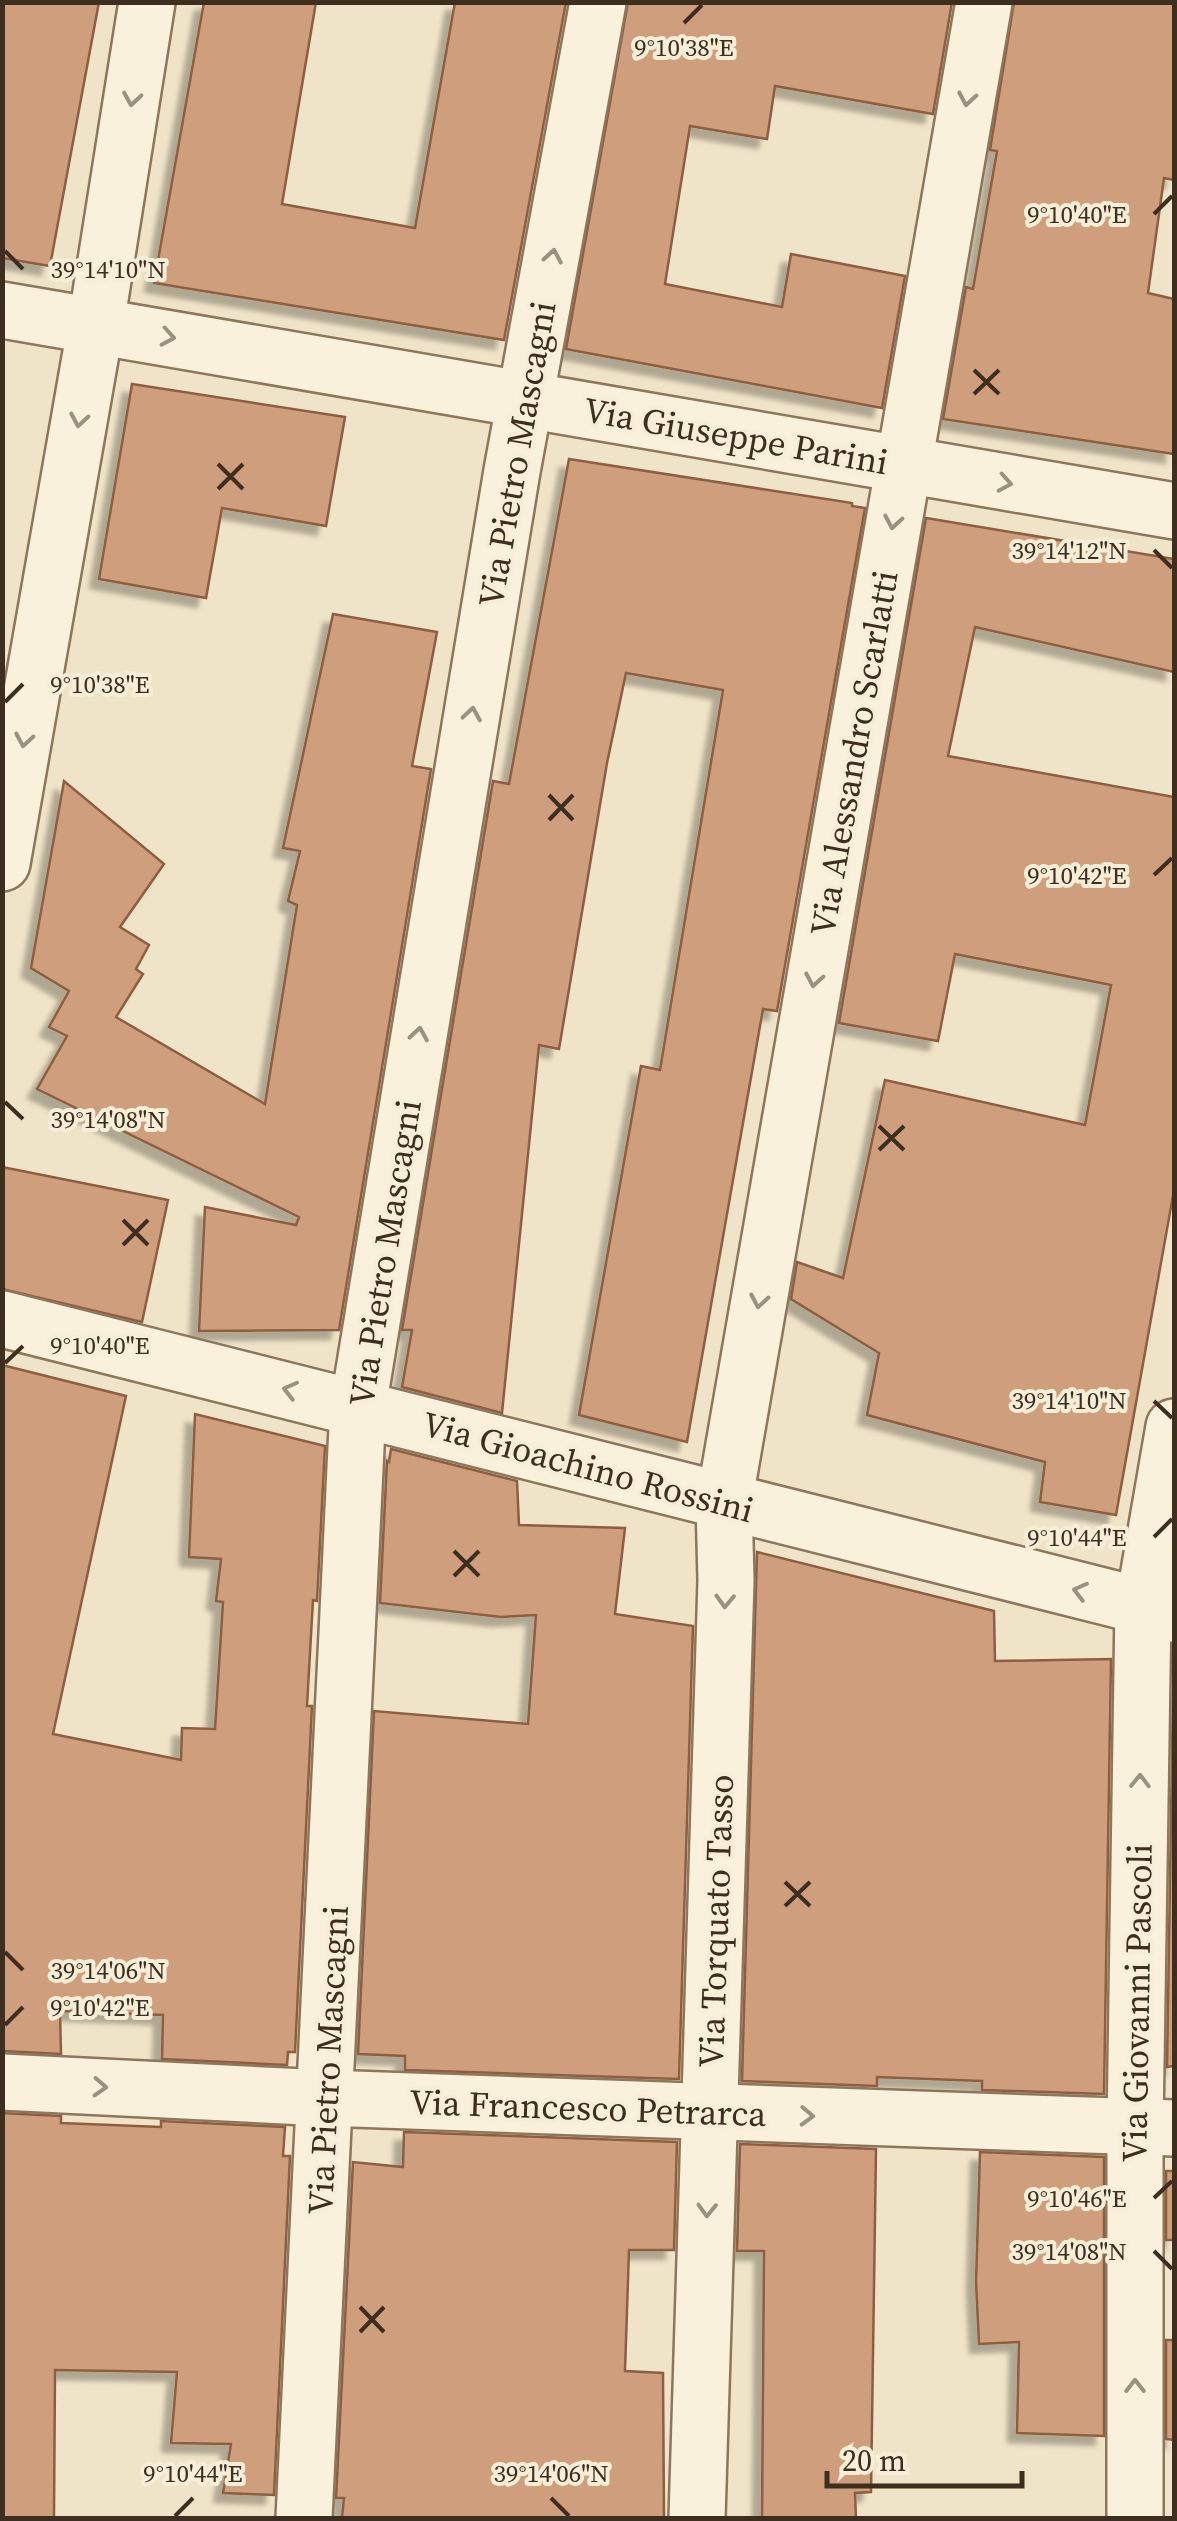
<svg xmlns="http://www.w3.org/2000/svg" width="1177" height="2521" font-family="'Source Serif 4',serif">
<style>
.building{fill:#cf9f7d;stroke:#8d5f41;stroke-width:2.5;filter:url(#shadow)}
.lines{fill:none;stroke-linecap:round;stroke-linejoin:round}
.minor-casing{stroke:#8d765c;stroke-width:60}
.tertiary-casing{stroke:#8d765c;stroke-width:60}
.minor{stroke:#faf1dc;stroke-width:55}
.tertiary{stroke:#faf1dc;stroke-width:55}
.oneway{stroke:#9c907e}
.ticks{fill:none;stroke:#3d2e20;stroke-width:4}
.labels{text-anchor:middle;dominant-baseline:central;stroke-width:8;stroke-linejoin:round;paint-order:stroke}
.street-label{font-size:35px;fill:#3d2e20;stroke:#f7eed8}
.ticks-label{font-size:25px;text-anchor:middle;fill:#3d2e20;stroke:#f7eed8;stroke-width:8;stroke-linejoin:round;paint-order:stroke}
</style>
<defs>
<filter id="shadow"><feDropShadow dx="-9" dy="9" stdDeviation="2.5" flood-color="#0004"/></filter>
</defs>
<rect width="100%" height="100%" fill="#f0e4c8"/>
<g class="building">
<polygon points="2,2 99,2 50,266 2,258"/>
<polygon points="204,2 316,2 282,204 415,228 455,2 566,2 504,340 154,283"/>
<polygon points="628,2 952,2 933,114 775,86 767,139 690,126 665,284 782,307 791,254 905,276 882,408 566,349"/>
<polygon points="1014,2 1174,2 1174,180 1164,178 1148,293 1174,299 1174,454 943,419 966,287 973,289 997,151 990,150"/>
<polygon points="132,384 345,417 326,526 222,508 206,598 99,579"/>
<polygon points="569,459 852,503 852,506 865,508 777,1011 763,1009 687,1442 579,1415 641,1066 660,1070 723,690 626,673 607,763 559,1049 539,1045 502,1413 402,1387 412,1330 402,1330 493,781 509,784"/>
<polygon points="926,518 1174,559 1174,672 975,627 948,756 1174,797 1174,1190 1116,1515 1040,1502 1045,1462 867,1415 879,1353 791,1299 797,1262 843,1278 885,1080 1085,1125 1111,985 955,954 938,1041 839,1023"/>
<polygon points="333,614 437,632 412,766 431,769 339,1330 199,1331 205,1207 296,1225 299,1217 37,1089 67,1036 49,1027 69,991 31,968 64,781 164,864 120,927 149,945 136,969 143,974 116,1017 265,1104 297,905 288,901 300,851 283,848"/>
<polygon points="2,1167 168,1200 142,1322 2,1289"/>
<polygon points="2,1365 126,1396 53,1734 181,1760 182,1728 215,1729 223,1602 216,1601 221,1559 189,1557 195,1414 325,1446 317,1601 313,1600 307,1706 312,1706 295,2052 288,2052 287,2065 162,2059 163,2015 60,2011 61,2054 2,2051"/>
<polygon points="391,1449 517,1481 519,1525 625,1528 615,1614 693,1626 679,2079 405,2070 405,2056 358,2054 374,1711 528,1724 536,1615 501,1617 380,1603 387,1461 389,1462"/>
<polygon points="757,1552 994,1611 995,1661 1111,1659 1104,2094 982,2090 982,2081 877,2077 877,2086 742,2081"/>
<polygon points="1173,1692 1174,2066 1167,2067"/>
<polygon points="2,2113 61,2116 61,2123 161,2127 161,2121 285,2127 283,2156 290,2156 274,2495 223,2493 231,2444 171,2443 177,2372 55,2370 54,2518 2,2518"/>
<polygon points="404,2132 677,2142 674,2250 629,2250 625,2371 663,2373 664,2518 342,2518 344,2498 336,2498 353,2162 403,2167"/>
<polygon points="740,2144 876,2149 871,2492 855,2493 856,2518 762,2518 764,2251 737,2251"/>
<polygon points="980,2152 1104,2157 1104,2436 1017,2433 1019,2342 979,2344 976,2282"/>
<rect x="1166" y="2171" width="8" height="69"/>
<polygon points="1166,2340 1174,2340 1174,2440 1166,2439"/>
</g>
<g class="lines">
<defs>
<g id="minor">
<polyline points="2,310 1174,511"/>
<polyline points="2,863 96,324 147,2"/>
<polyline points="2,2082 325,2098 1174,2128"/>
<polyline points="304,2518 358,1407 512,471 598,2"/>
<polyline points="697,2518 726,1580 724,1503 984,2"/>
<polyline points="1135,2518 1135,2127 1143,1607 1174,1427"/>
</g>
<polyline id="tertiary" points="2,1319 1174,1614"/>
</defs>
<use href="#minor" class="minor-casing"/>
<use href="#tertiary" class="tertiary-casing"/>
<use href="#minor" class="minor"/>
<use href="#tertiary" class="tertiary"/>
</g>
<defs><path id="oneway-chevron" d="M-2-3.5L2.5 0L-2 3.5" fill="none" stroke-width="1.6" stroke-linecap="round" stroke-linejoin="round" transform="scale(2.5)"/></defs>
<g class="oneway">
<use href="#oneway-chevron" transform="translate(132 99) rotate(99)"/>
<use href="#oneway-chevron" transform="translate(967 99) rotate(100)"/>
<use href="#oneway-chevron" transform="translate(553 256) rotate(-80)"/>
<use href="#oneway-chevron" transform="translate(168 337) rotate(10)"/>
<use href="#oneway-chevron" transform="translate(79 420) rotate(100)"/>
<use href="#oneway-chevron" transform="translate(1005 483) rotate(10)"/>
<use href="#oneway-chevron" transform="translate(893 522) rotate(100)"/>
<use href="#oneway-chevron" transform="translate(472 714) rotate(-81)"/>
<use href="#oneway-chevron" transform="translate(24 740) rotate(100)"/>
<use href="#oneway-chevron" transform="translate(814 980) rotate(100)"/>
<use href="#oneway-chevron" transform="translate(419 1034) rotate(-81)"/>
<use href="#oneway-chevron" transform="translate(759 1301) rotate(100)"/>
<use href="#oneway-chevron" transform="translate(290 1390) rotate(-166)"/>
<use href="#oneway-chevron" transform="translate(1080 1591) rotate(-166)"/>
<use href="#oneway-chevron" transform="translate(725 1601) rotate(92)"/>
<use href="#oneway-chevron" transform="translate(1140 1781) rotate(-89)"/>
<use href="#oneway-chevron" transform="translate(100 2087) rotate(3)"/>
<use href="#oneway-chevron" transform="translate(807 2116) rotate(2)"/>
<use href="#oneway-chevron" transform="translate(707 2210) rotate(92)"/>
<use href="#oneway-chevron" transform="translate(1135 2386) rotate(-90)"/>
</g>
<path class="ticks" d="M684 23 702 5M1154 214 1172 196M5 251 23 269M974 370 999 394M974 394 999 370M218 464 243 489M218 489 243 464M1154 550 1172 568M5 702 23 684M549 795 573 820M549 820 573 795M1154 875 1172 858M5 1102 23 1119M879 1126 904 1150M879 1150 904 1126M123 1220 148 1245M123 1245 148 1220M5 1363 23 1346M1154 1401 1172 1418M1154 1537 1172 1519M454 1551 479 1576M454 1576 479 1551M785 1882 810 1906M785 1906 810 1882M5 1952 23 1970M5 2025 23 2007M1154 2198 1172 2181M1154 2251 1172 2269M360 2307 384 2332M360 2332 384 2307M551 2498 569 2516M175 2516 193 2498"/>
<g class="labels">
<g class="street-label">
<text transform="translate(736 436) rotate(10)">Via Giuseppe Parini</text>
<text transform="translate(517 454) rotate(-80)">Via Pietro Mascagni</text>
<text transform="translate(854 753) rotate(-80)">Via Alessandro Scarlatti</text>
<text transform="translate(385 1253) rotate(-81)">Via Pietro Mascagni</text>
<text transform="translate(588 1467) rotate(15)">Via Gioachino Rossini</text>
<text transform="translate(716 1921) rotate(-88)">Via Torquato Tasso</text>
<text transform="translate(1137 2003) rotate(-89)">Via Giovanni Pascoli</text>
<text transform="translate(328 2060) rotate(-87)">Via Pietro Mascagni</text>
<text transform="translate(588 2108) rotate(2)">Via Francesco Petrarca</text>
</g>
</g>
<g class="ticks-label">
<text x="684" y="56">9°10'38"E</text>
<text x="1077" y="223">9°10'40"E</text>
<text x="108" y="278">39°14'10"N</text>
<text x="1069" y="559">39°14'12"N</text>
<text x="100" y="693">9°10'38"E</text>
<text x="1077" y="884">9°10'42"E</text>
<text x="108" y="1128">39°14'08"N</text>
<text x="100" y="1354">9°10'40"E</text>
<text x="1069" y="1409">39°14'10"N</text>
<text x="1077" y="1546">9°10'44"E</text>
<text x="108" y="1979">39°14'06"N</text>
<text x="100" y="2016">9°10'42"E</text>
<text x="1077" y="2207">9°10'46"E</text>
<text x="1069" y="2260">39°14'08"N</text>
<text x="193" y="2482">9°10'44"E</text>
<text x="551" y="2482">39°14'06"N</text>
</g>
<rect width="1177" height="2521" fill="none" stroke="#3d2e20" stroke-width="10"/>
<path d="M827 2471v15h195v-15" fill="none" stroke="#3d2e20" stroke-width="5"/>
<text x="842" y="2471" font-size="30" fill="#3d2e20" stroke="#f7eed8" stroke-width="8" paint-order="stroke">20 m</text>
</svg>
